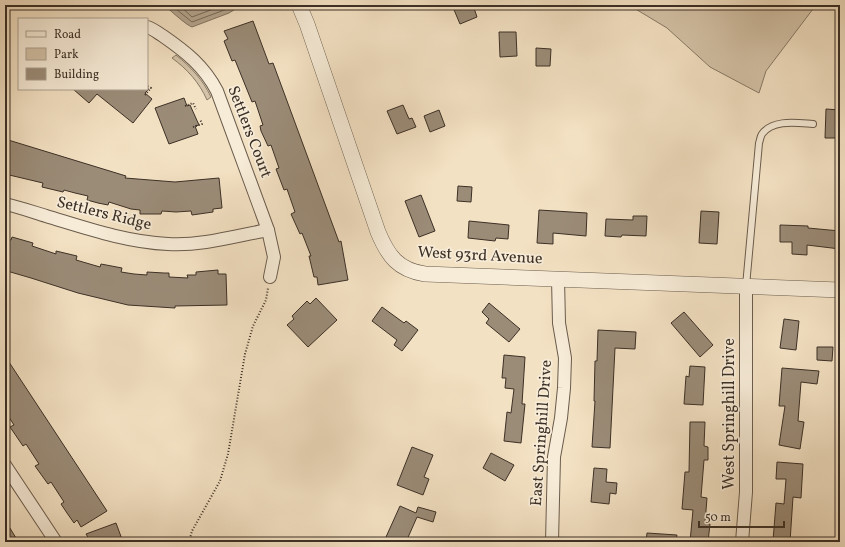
<svg xmlns="http://www.w3.org/2000/svg" width="845" height="547" font-family="Vollkorn,serif">
<style>
.green{fill:#d4c3a8;stroke:#887a67}
.water{fill:#b5a58e;stroke:#857664}
.lines{fill:none;stroke-linecap:round;stroke-linejoin:round}
.shore{stroke:#786a5a;stroke-width:1}
.building{fill:#9b8c78;stroke:#3c3026}
.service-casing{stroke:#6a5c4d;stroke-width:8}
.minor-casing{stroke:#6a5c4d;stroke-width:14}
.tertiary-casing{stroke:#6a5c4d;stroke-width:16}
.path{stroke:#3c3026;stroke-width:2;stroke-dasharray:1 2;stroke-linecap:butt}
.service{stroke:#f7ecd8;stroke-width:6}
.minor{stroke:#f7ecd8;stroke-width:12}
.tertiary{stroke:#f7ecd8;stroke-width:15}
.labels{text-anchor:middle;dominant-baseline:central;stroke-width:3.5;stroke-linejoin:round;paint-order:stroke}
.street-label{font-size:16px;fill:#3c3026;stroke:#f7ecd8}
</style>
<rect width="100%" height="100%" fill="#f3e1c3"/>
<filter id="stains"><feTurbulence type="fractalNoise" baseFrequency=".005" numOctaves="4"/><feColorMatrix values="0 0 0 0 .2 0 0 0 0 .09 0 0 0 0 .02 0 0 0 .5 -.17"/></filter>
<radialGradient id="worn" r=".72"><stop offset=".6" stop-color="#630" stop-opacity="0"/><stop offset="1" stop-color="#630" stop-opacity=".3"/></radialGradient>
<g class="green">
<polygon points="629,5 816,5 766,71 759,93 710,67 667,28"/>
<path d="M176 55C191 67 203 80 211 97L207 100C199 82 187 69 172 58Z"/>
</g>
<path class="water" d="M164 5H242L229 13 192 27C186 25 170 10 164 5Z"/>
<g class="lines">
<g class="shore">
<polyline points="171,5 192,22 227,9 235,5"/>
<polyline points="179,5 192,17 224,5"/>
</g>
</g>
<g class="building">
<polygon points="452,5 473,5 477,17 460,24"/>
<polygon points="253,21 269,64 273,63 339,242 341,241 348,280 318,285 317,277 314,277 309,256 311,256 302,233 300,234 291,214 295,212 287,189 284,190 276,169 279,168 271,145 268,146 261,131 260,126 263,125 255,101 252,102 235,60 232,61 224,41 228,39 224,31"/>
<polygon points="499,32 516,32 517,56 500,57"/>
<polygon points="536,48 551,49 550,66 536,66"/>
<polygon points="73,89 149,89 145,93 152,99 133,123 97,94 89,103"/>
<polygon points="184,98 187,106 190,105 199,125 195,126 198,134 169,144 155,108"/>
<polygon points="403,105 409,119 412,118 416,127 397,134 387,111"/>
<polygon points="826,109 840,110 840,138 825,138"/>
<polygon points="439,110 445,126 430,132 424,116"/>
<polygon points="5,139 126,176 125,178 175,182 219,178 222,208 213,209 213,212 192,215 191,211 176,212 162,211 161,214 140,214 140,210 131,209 109,202 108,205 98,203 87,200 88,196 75,193 64,190 63,192 42,187 43,183 5,174"/>
<polygon points="458,186 472,187 471,202 457,201"/>
<polygon points="421,195 435,231 419,237 405,201"/>
<polygon points="539,210 587,213 586,236 553,233 553,244 537,243"/>
<polygon points="701,211 719,212 717,244 699,243"/>
<polygon points="633,216 647,216 646,236 622,235 621,237 605,236 606,219 633,220"/>
<polygon points="469,221 509,225 508,239 496,238 495,241 468,238"/>
<polygon points="780,225 808,226 808,228 840,231 840,249 807,245 807,255 792,254 792,242 780,242"/>
<polygon points="12,237 33,243 32,246 56,254 56,251 77,256 76,260 100,267 101,264 122,268 121,272 134,274 147,275 147,272 164,273 169,273 169,277 188,278 187,275 196,275 196,272 218,270 218,274 226,274 227,305 175,306 175,308 128,305 78,293 31,278 7,271 8,266 5,265 5,239 11,240"/>
<polygon points="316,298 337,320 308,347 287,325 294,319 292,316 307,301 310,304"/>
<polygon points="489,303 520,329 509,342 486,323 489,319 482,312"/>
<polygon points="382,307 404,323 406,321 418,330 402,351 394,345 397,340 372,321"/>
<polygon points="684,312 713,345 700,357 671,323"/>
<polygon points="784,319 799,321 796,350 780,348"/>
<polygon points="598,330 636,332 635,349 615,348 610,448 592,447 595,401 594,401 595,361 597,361"/>
<polygon points="817,347 833,347 832,361 817,360"/>
<polygon points="504,355 525,357 522,404 525,404 521,443 504,441 507,412 511,413 514,389 505,388 506,378 502,378"/>
<polygon points="5,356 107,511 81,527 77,520 74,523 67,513 61,504 64,502 51,482 48,484 35,466 39,464 26,444 23,446 10,427 14,425 5,411"/>
<polygon points="690,366 705,367 703,405 684,404 686,376 689,377"/>
<polygon points="782,368 819,371 817,384 801,382 798,421 804,422 800,449 779,445 785,406 779,406"/>
<polygon points="690,422 705,422 704,446 708,447 708,460 704,460 701,497 707,498 705,523 710,524 708,542 690,542 693,510 682,509 685,472 689,472"/>
<polygon points="412,447 433,455 424,477 429,479 423,495 397,485"/>
<polygon points="491,453 514,465 505,481 483,468"/>
<polygon points="777,462 803,464 801,498 793,497 790,542 773,541 776,503 784,504 786,479 776,479"/>
<polygon points="594,468 607,469 606,482 617,483 616,494 610,493 609,504 591,502"/>
<polygon points="400,506 416,513 418,507 436,512 433,522 417,517 406,542 397,542 386,537"/>
<polygon points="5,520 16,538 10,542 5,542"/>
<polygon points="116,523 123,542 91,542 86,534"/>
<polygon points="647,533 677,535 676,542 646,542"/>
</g>
<g class="lines">
<defs>
<path id="service" d="M746 286 759 143C760 141 760 137 762 134 773 119 797 123 813 124"/>
<g id="minor">
<path d="M147 27C152 28 158 33 163 36 186 52 204 66 217 91L268 230 274 257 270 277"/>
<path d="M5 204C19 207 33 212 46 216 86 228 126 242 168 244 202 246 235 236 268 230"/>
<polyline points="5,465 56,542"/>
<polyline points="552,542 554,457 561,418 564,388 565,358 559,323 558,279"/>
<polyline points="742,542 746,492 746,286"/>
</g>
<path id="tertiary" d="M299 5 307 24 378 232C388 256 398 270 425 274L840 290"/>
</defs>
<use href="#service" class="service-casing"/>
<use href="#minor" class="minor-casing"/>
<use href="#tertiary" class="tertiary-casing"/>
<g class="path">
<polyline points="145,95 151,88 147,86"/>
<polyline points="185,106 193,103 196,109"/>
<polyline points="193,127 202,124 200,119"/>
<polyline points="189,542 192,531 220,481 228,454 245,354 253,326 266,300 268,288"/>
</g>
<use href="#service" class="service"/>
<use href="#minor" class="minor"/>
<use href="#tertiary" class="tertiary"/>
</g>
<g class="labels">
<g class="street-label">
<text transform="translate(249 132) rotate(69)">Settlers Court</text>
<text transform="translate(104 214) rotate(14)">Settlers Ridge</text>
<text transform="translate(480 256) rotate(3)">West 93rd Avenue</text>
<text transform="translate(730 414) rotate(-90)">West Springhill Drive</text>
<text transform="translate(542 433) rotate(-86)">East Springhill Drive</text>
</g>
</g>
<rect width="845" height="547" fill="none" stroke="#f3e1c3" stroke-width="20"/>
<rect x="6" y="6" width="833" height="535" fill="none" stroke="#3c3026" stroke-width="2"/>
<rect x="10" y="10" width="825" height="527" fill="none" stroke="#3c3026"/>
<rect x="18" y="18" width="130" height="72" fill="#f7ecd8" stroke="#aca191"/>
<rect x="26" y="31" width="20" height="6" fill="#f7ecd8" stroke="#aca191"/>
<text x="54" y="38" font-size="12" fill="#3c3026">Road</text>
<rect x="26" y="48" width="20" height="12" fill="#d4c3a8" stroke="#aca191"/>
<text x="54" y="58" font-size="12" fill="#3c3026">Park</text>
<rect x="26" y="68" width="20" height="12" fill="#9b8c78" stroke="#aca191"/>
<text x="54" y="78" font-size="12" fill="#3c3026">Building</text>
<path d="M699 521v6h85v-6" fill="none" stroke="#3c3026" stroke-width="2"/>
<text x="705" y="521" font-size="12" fill="#3c3026" stroke="#f7ecd8" stroke-width="3" paint-order="stroke">50 m</text>
<rect width="100%" height="100%" filter="url(#stains)"/>
<rect width="100%" height="100%" fill="url(#worn)"/>
</svg>
